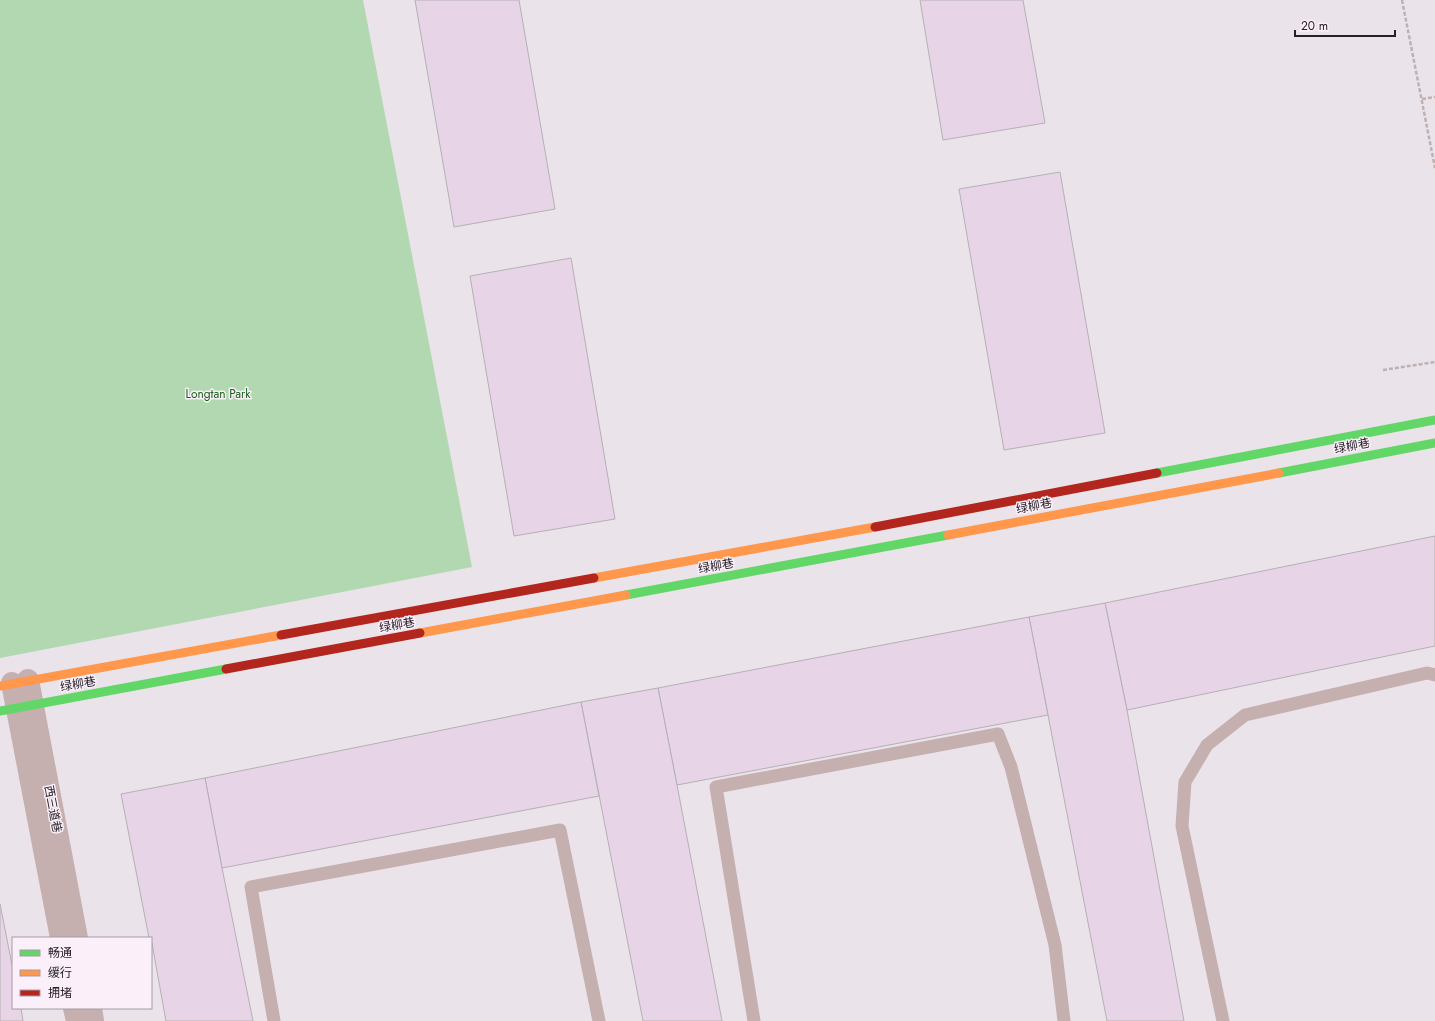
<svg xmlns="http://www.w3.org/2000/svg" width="1435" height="1021" font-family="Jost,'Noto Sans SC',sans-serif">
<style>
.green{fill:#b2d8b1}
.building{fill:#e7d5e7;stroke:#b4b0b4}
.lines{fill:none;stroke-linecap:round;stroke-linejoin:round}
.path{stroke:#bfb0b2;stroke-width:2.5;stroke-dasharray:4 2;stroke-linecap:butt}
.lane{stroke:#c5afaf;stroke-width:13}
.street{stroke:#c5afaf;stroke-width:22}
.fast{stroke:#63d668;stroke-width:9}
.slow{stroke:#ff974d;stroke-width:9}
.jam{stroke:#b3261e;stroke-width:9}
.labels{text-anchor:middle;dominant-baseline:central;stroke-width:3;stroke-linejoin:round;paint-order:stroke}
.park-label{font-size:12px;fill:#156019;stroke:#fbeffa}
.street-label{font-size:12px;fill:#252025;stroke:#fbeffa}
</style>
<rect width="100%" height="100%" fill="#eae4ea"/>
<polygon class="green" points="0,0 363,0 472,567 0,658"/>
<g class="building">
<polygon points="415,0 519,0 555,209 454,227"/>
<polygon points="920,0 1023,0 1045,123 943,140"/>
<polygon points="1060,172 1105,433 1004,450 959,189"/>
<polygon points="571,258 615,519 514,536 470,276"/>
<polygon points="1435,536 1435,646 1127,710 1105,603"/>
<polygon points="1105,603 1127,710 1184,1021 1107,1021 1048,715 1029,617"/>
<polygon points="1029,617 1048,715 677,785 658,688"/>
<polygon points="658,688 677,785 722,1021 643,1021 581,702"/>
<polygon points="581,702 599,796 222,868 205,778"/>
<polygon points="205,778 222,868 253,1021 166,1021 151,938 149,938 121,794"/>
<polygon points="0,904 13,970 13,1008 21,1008 23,1021 0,1021"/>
</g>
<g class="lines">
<g class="path">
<polyline points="1402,0 1435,168"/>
<polyline points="1422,99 1435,97"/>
<polyline points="1383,370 1435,362"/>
</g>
<g class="lane">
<polyline points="274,1021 251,887 560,830 599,1021"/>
<polyline points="754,1021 716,787 998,734 1011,767 1055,945 1064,1021"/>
<polyline points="1223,1021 1182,826 1185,782 1207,745 1245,715 1427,673 1435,675"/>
</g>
<g class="street">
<polyline points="28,680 77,938"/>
<polyline points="12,683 61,938"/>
<polyline points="74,1008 77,1021"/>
<polyline points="91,1008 93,1021"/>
</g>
<g class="fast">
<polyline points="1157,473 1435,420"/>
<polyline points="1279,473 1435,443"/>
<polyline points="626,595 948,535"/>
<polyline points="0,711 226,669"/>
</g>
<g class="slow">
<polyline points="948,535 1279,473"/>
<polyline points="594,578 875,527"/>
<polyline points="420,633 626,595"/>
<polyline points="0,686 281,635"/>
</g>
<g class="jam">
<polyline points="875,527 1157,473"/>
<polyline points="281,635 594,578"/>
<polyline points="226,669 420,633"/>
</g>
</g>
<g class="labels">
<g class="park-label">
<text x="218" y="394">Longtan Park</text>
</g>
<g class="street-label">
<text transform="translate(1352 446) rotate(-11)">绿柳巷</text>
<text transform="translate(1034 506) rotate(-11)">绿柳巷</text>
<text transform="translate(716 566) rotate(-10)">绿柳巷</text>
<text transform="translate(397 625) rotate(-10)">绿柳巷</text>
<text transform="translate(78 684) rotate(-10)">绿柳巷</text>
<text transform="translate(53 809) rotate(79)">西三道巷</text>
</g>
</g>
<rect x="12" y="937" width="140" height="72" fill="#fbeffa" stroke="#a59ca5"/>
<rect x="20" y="950" width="20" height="6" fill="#63d668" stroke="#a59ca5"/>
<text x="48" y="957" font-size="12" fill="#252025">畅通</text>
<rect x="20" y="970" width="20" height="6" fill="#ff974d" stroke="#a59ca5"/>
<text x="48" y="977" font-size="12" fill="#252025">缓行</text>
<rect x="20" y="990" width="20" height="6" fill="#b3261e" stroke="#a59ca5"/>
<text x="48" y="997" font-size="12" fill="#252025">拥堵</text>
<path d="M1295 30v6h100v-6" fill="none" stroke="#252025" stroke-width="2"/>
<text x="1301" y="30" font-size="12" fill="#252025" stroke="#fbeffa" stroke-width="3" paint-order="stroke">20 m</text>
</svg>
